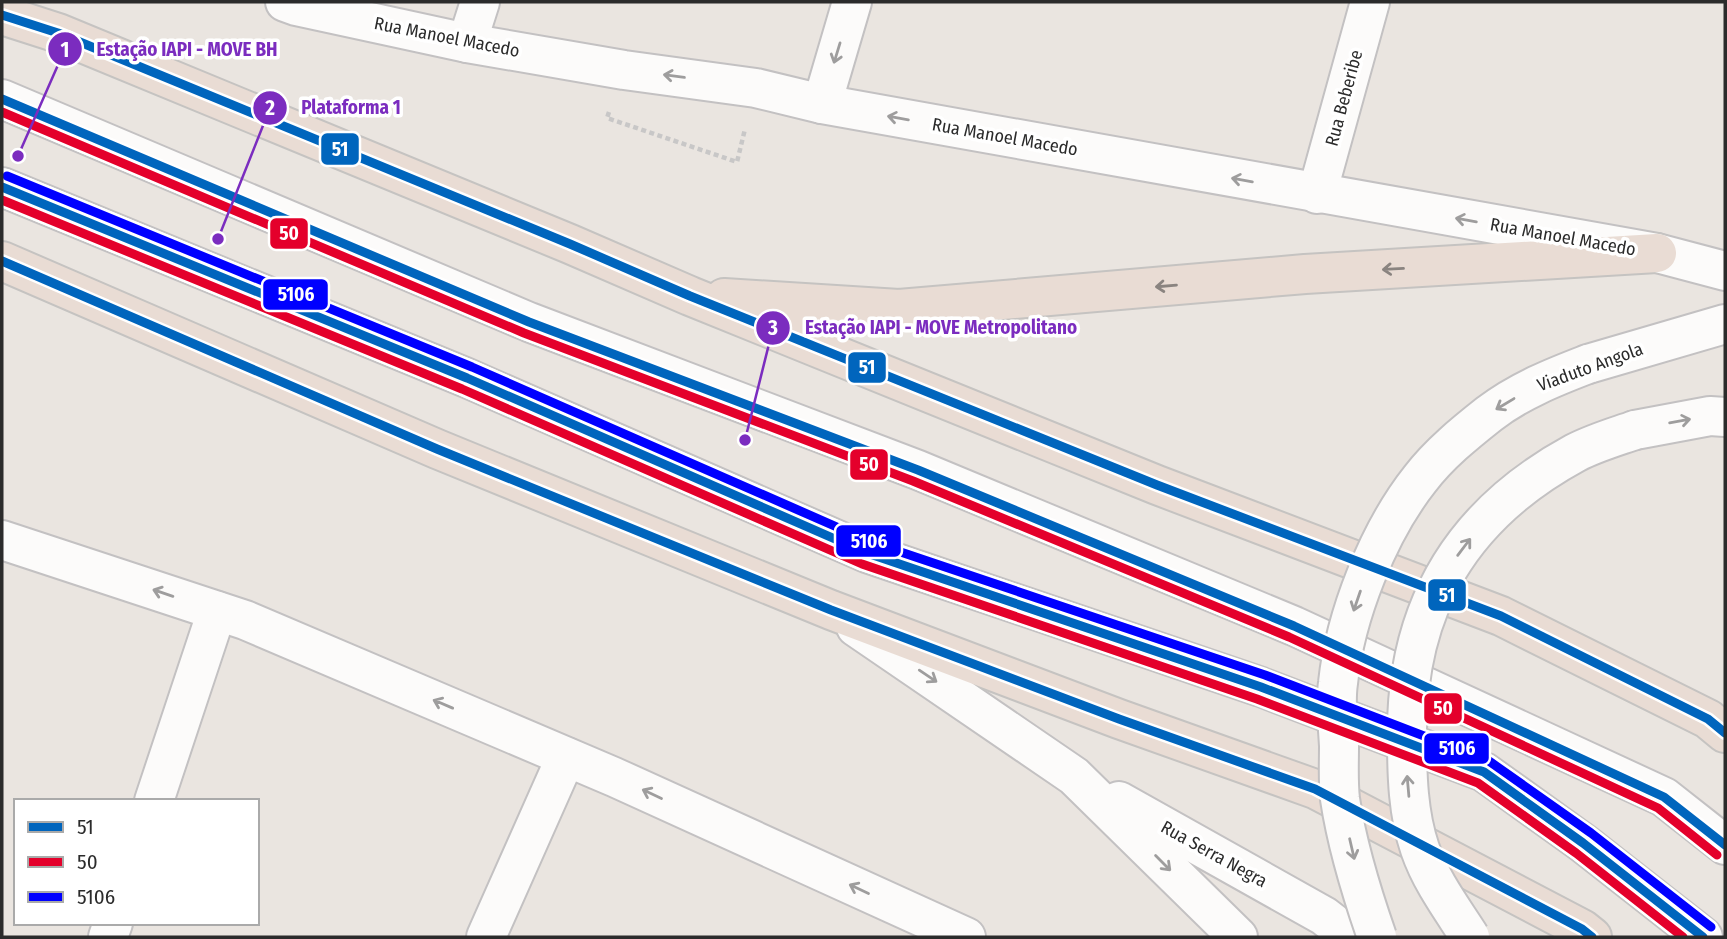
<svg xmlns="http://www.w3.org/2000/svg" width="1727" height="939" font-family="'Fira Sans Condensed',sans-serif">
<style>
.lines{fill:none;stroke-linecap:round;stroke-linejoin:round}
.minor-casing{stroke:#c3c1c2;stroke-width:42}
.highway-casing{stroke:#c5c3c1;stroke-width:42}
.path{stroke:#c8c7c7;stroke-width:4.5;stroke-dasharray:5 3.5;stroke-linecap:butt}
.minor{stroke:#fcfbfa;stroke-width:38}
.highway{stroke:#e9dcd4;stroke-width:38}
.minor-bridge-casing{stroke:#c3c1c2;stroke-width:42;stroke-linecap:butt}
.minor-bridge{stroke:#fcfbfa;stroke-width:38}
.bus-1-casing{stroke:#fff;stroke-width:14}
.bus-2-casing{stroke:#fff;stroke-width:14}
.bus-3-casing{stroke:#fff;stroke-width:14}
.bus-1{stroke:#0065bd;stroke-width:9}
.bus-2{stroke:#e4002b;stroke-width:9}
.bus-3{stroke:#00f;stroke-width:9}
.oneway{stroke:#9e9d9d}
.oneway2{stroke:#8a8480}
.labels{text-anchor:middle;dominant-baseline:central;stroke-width:7;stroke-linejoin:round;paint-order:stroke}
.street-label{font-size:18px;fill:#2b2b2b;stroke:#fff}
.leader{fill:none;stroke:#7b2cbf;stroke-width:2.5}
.callout-dot{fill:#7b2cbf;stroke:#fff;stroke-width:2.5}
.mark-label{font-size:21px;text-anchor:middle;font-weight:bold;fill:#fff}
.callout-label{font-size:19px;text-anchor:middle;font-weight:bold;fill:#7b2cbf;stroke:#fff;stroke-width:7;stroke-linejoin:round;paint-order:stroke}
.line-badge{stroke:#fff;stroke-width:2.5}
.badge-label{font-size:19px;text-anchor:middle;font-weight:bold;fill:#fff}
</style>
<rect width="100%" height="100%" fill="#eae5e0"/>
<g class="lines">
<defs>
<g id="minor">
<polyline points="285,2 296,6 467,43 624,70 756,88 822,104 1657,253 1725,271"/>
<polyline points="467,43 480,2"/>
<polyline points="2,99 529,322 918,470 1294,626 1664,797 1725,845"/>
<polyline points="822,104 852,2"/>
<polyline points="2,187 467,378 867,553 1261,687 1484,772 1583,843 1703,937"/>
<polyline points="1317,194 1370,2"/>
<polyline points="1588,364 1725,324"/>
<polyline points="1635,430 1710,416 1725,417"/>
<polyline points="2,540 245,620 614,777 966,937"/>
<polyline points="856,627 1074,776 1238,937"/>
<polyline points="154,801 217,611"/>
<polyline points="1119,801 1324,916 1351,937"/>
<polyline points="108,937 113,923"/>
<polyline points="486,937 566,757"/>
</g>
<g id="highway">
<polyline points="2,15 58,33 570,244 690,296 1157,485 1501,616 1708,719 1725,733"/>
<polyline points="2,261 437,449 831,610 1119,719 1315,789 1582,929 1592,937"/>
<polyline points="724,298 899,309 1305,274 1657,253"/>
</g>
</defs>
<use href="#minor" class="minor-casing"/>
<use href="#highway" class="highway-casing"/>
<polyline class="path" points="609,112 607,118 737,162 745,129"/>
<use href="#minor" class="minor"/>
<use href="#highway" class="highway"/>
<defs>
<g id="minor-bridge">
<path d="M1377 937C1362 894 1347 845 1340 799 1338 782 1339 764 1339 746 1338 726 1335 703 1338 683 1345 616 1378 532 1420 479 1439 454 1465 433 1489 414 1519 391 1554 377 1588 364"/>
<path d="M1470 937C1452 909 1431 881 1420 849 1408 814 1407 775 1407 739 1405 608 1461 515 1575 453 1594 443 1615 437 1635 430"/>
</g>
</defs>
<use href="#minor-bridge" class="minor-bridge-casing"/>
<use href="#minor-bridge" class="minor-bridge"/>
<defs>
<g id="bus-1">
<polyline points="2,15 58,33 570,244 690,296 1157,485 1501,616 1708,719 1725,733"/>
<polyline points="2,99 529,322 918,470 1294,626 1664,797 1725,845"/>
<polyline points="2,187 467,378 867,553 1261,687 1484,772 1583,843 1703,937"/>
<polyline points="2,261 437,449 831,610 1119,719 1315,789 1582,929 1592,937"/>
</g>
<g id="bus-2">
<polyline points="2,112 524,333 913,481 1289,637 1658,808 1717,855"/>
<polyline points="2,200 462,389 862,564 1257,699 1478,783 1576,853 1683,937"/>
</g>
<polyline id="bus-3" points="7,176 472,367 871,542 1265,675 1489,761 1591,833 1711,927"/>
</defs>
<use href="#bus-1" class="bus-1-casing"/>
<use href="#bus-2" class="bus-2-casing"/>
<use href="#bus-3" class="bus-3-casing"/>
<use href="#bus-1" class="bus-1"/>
<use href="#bus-2" class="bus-2"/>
<use href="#bus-3" class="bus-3"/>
</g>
<defs><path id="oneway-shaft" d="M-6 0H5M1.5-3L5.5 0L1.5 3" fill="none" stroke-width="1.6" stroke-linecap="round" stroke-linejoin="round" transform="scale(1.75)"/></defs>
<g class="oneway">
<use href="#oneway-shaft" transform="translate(837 53) rotate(107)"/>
<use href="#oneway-shaft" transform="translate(674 76) rotate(-172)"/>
<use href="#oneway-shaft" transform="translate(898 118) rotate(-170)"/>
<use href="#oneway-shaft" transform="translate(1242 180) rotate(-170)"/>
<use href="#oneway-shaft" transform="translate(1466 220) rotate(-170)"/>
<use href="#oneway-shaft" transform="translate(1505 404) rotate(149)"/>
<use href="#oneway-shaft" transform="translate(1680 421) rotate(-10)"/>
<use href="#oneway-shaft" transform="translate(1464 547) rotate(-53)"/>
<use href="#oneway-shaft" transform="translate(163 593) rotate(-161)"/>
<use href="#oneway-shaft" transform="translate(1357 601) rotate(109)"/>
<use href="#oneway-shaft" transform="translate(928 676) rotate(34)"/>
<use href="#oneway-shaft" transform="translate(443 704) rotate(-157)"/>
<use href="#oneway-shaft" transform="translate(1408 786) rotate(-95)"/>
<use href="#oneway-shaft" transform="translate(652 794) rotate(-155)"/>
<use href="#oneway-shaft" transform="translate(1352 849) rotate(77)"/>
<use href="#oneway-shaft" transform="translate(1163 863) rotate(45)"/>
<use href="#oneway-shaft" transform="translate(859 889) rotate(-155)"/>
</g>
<g class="oneway2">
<use href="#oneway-shaft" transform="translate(1393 269) rotate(177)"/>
<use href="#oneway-shaft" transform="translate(1166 286) rotate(175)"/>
</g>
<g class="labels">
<g class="street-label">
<text transform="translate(447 37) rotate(11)">Rua Manoel Macedo</text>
<text transform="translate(1344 98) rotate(-75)">Rua Beberibe</text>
<text transform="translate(1005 137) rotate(10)">Rua Manoel Macedo</text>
<text transform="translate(1563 237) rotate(10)">Rua Manoel Macedo</text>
<text transform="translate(1590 367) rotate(-20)">Viaduto Angola</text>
<text transform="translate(1214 854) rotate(29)">Rua Serra Negra</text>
</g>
</g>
<path class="leader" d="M18 156L65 49M218 239L270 108M745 440L773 328"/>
<g class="callout-dot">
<circle cx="18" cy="156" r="7"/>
<circle cx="218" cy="239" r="7"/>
<circle cx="745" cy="440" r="7"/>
<circle cx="65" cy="49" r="18"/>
<circle cx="270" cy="108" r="18"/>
<circle cx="773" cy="328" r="18"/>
</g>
<g class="mark-label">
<text x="65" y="57">1</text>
<text x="270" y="115">2</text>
<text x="773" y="335">3</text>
</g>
<g class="callout-label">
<text x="187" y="56">Estação IAPI - MOVE BH</text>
<text x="351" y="114">Plataforma 1</text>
<text x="941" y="334">Estação IAPI - MOVE Metropolitano</text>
</g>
<g class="line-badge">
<rect x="320" y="132" width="40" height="34" rx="7" fill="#0065bd"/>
<rect x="269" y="217" width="40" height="33" rx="7" fill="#e4002b"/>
<rect x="262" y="278" width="67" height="33" rx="7" fill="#00f"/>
<rect x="847" y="351" width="40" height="33" rx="7" fill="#0065bd"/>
<rect x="849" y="448" width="40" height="33" rx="7" fill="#e4002b"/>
<rect x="835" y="524" width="67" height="34" rx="7" fill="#00f"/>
<rect x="1427" y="578" width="40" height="34" rx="7" fill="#0065bd"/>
<rect x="1423" y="692" width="40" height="33" rx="7" fill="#e4002b"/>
<rect x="1423" y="732" width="67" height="33" rx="7" fill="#00f"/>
</g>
<g class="badge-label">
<text x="340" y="156">51</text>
<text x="289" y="240">50</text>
<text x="296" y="301">5106</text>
<text x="867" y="374">51</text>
<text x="869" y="471">50</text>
<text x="869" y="548">5106</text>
<text x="1447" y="602">51</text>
<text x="1443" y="715">50</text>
<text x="1457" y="755">5106</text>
</g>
<rect width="1727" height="939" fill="none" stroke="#2b2b2b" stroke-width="7"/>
<rect x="14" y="799" width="245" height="126" fill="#ffffff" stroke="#aaaaaa" stroke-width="2"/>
<rect x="28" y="822" width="35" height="10" fill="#0065bd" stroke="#aaaaaa" stroke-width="2"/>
<text x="77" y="834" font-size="21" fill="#2b2b2b">51</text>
<rect x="28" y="857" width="35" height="10" fill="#e4002b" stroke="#aaaaaa" stroke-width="2"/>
<text x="77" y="869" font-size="21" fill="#2b2b2b">50</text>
<rect x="28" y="892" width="35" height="10" fill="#0000ff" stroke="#aaaaaa" stroke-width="2"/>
<text x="77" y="904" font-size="21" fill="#2b2b2b">5106</text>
</svg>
